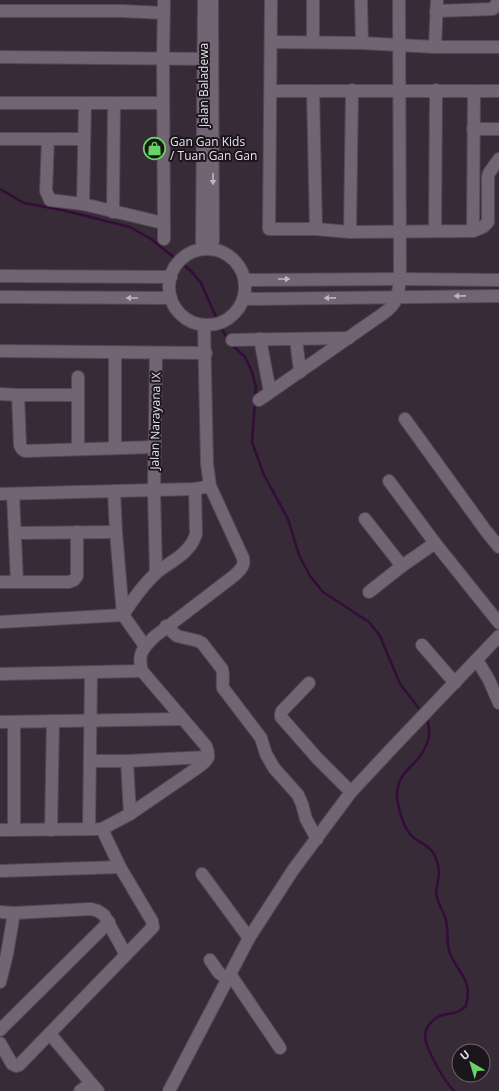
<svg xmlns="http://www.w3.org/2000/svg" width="499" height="1091" font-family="'Open Sans',sans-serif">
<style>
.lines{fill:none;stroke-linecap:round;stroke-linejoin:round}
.stream{stroke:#340c39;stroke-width:2.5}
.minor-casing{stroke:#534853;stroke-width:14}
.minor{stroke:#726573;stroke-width:12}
.oneway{fill:#bfb5bf}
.labels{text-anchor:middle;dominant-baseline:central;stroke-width:4;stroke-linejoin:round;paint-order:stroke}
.street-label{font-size:12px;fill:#e8e0e8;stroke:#1b161b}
.poi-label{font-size:12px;fill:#e8e0e8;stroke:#1b161b;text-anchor:start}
</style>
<rect width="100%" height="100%" fill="#372b38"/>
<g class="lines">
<g class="stream">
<polyline points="0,189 24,203 62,210 130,227 151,239 176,259"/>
<polyline points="184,265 192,272 201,283 217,319"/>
<polyline points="221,328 228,339"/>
<polyline points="231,344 245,357 252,372 256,387 252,442 264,475 288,519 299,555 310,576 323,592 369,622 380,636 400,684 422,712"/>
<path d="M426 718C435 735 424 754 411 766 409 769 405 772 403 775 399 781 396 791 397 798 399 810 404 831 415 839 422 843 432 848 435 856 438 863 440 872 438 880 438 884 436 888 436 892 437 903 442 908 445 917 449 928 446 940 449 950 452 962 462 972 466 982 469 990 468 998 466 1006 464 1008 461 1010 459 1011 452 1015 444 1013 438 1017 430 1021 425 1029 425 1037 426 1050 445 1082 454 1091"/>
</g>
<defs>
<g id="minor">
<polyline points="164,0 163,59 164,239"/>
<path d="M204 0 202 242C206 245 210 244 213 241L212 0"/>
<polyline points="271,0 269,229 316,229 350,232 473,231 483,227 488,222 488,177 489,173 499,159"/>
<polyline points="361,0 362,43"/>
<polyline points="0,11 122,11 163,13"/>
<polyline points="436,11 493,9 499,0"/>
<polyline points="271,42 362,43 435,47 499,47"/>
<polyline points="313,42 313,0"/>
<polyline points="435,47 437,0"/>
<polyline points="0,57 211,59"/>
<polyline points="271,91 499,91"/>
<polyline points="313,91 316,229"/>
<polyline points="0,103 163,103"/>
<polyline points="473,129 499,129"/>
<polyline points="0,139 84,139"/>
<polyline points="48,139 46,191 50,200 83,204 163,223"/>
<polyline points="83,204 85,103"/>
<polyline points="113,212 114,103"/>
<polyline points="435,231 436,90"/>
<polyline points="473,231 474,91"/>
<polyline points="350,232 352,90"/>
<circle cx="207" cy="287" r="38"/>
<polyline points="0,276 171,277"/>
<polyline points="245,280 400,279 499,280"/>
<polyline points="0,297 171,298"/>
<polyline points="244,299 499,296"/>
<polyline points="260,339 270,392"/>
<polyline points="296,339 300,372"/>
<polyline points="232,340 349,338"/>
<polyline points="0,351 206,353"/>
<polyline points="115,352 115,448"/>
<polyline points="0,394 18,395 78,395"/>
<polyline points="18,395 20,445 22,449 25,451 155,447"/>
<path d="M259 400 384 313C398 303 398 295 400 279L399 0"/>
<polyline points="405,419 486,531 499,547"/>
<polyline points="78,449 78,377"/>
<polyline points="389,481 435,543 499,623"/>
<polyline points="114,491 116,532 123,615 145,646"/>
<polyline points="0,494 195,489 210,486"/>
<polyline points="13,494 17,582"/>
<polyline points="365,519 402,566"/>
<polyline points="15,533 116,532"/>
<polyline points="156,573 154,490 156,353"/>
<polyline points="0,582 69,582 74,580 77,576 77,532"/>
<polyline points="369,592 402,566 435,543"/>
<path d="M123 615C133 599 143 585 156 573 171 561 190 554 196 534L195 489"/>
<polyline points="0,622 123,615"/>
<path d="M166 626 177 636 198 641 202 643 222 669C224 676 222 682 223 688L261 738 266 754 274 768 298 795 302 804 306 819 317 839"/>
<polyline points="422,645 455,683"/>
<polyline points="477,660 489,680 499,703"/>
<polyline points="0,674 142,671"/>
<polyline points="309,683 282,711 281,714 281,717 317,758 351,792"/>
<polyline points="0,722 182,719"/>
<polyline points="90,761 127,761 208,757"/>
<polyline points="127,761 130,814"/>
<polyline points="89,829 91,672"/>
<path d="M0 830 102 829 130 814 200 766C209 759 210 756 206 746L142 671C137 654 143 648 154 637L235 575C240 570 245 566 243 558L210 486 207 464 204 325"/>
<polyline points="14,830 14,722"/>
<polyline points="51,830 53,721"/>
<polyline points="0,871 120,867"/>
<polyline points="202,874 249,938"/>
<polyline points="0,912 14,913 91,909 98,911 104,915 126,955"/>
<polyline points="210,960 219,973 227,979"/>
<polyline points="230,974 280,1048"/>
<polyline points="0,982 7,954 14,913"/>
<polyline points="0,1030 109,922"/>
<polyline points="50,1034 91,1083"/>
<polyline points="0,1043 12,1064 16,1066 19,1065 153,927 152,921 120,867 102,829"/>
<polyline points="80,1091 91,1083 98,1091"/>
<polyline points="169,1091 249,938 293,870 351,792 394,746 499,636"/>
</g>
</defs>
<use href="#minor" class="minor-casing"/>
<use href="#minor" class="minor"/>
</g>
<defs><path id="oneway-solid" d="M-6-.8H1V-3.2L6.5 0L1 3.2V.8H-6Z"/></defs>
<g class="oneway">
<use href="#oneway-solid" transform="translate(213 179) rotate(90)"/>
<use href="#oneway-solid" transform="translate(284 279)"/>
<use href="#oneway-solid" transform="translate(460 296) rotate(179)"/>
<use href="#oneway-solid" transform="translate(132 298) rotate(-180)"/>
<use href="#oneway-solid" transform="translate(330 298) rotate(179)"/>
</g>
<defs>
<symbol id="shop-ring" viewBox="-11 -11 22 22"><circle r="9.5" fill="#1b161b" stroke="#67d465" stroke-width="1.5"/><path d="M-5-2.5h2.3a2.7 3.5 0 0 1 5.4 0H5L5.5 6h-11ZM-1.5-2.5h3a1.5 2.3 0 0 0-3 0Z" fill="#67d465"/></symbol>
</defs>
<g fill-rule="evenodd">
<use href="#shop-ring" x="142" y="136" width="25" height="25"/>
</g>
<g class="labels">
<g class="street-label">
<text transform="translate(203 85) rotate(-90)">Jalan Baladewa</text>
<text transform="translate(155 421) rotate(-89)">Jalan Narayana IX</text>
</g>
<g class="poi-label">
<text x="170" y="141">Gan Gan Kids<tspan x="170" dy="14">/ Tuan Gan Gan</tspan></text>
</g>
</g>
<g transform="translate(471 1063) rotate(322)"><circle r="19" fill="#1b161b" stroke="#6d676d"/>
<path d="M0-3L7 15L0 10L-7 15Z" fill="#67d465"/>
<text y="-6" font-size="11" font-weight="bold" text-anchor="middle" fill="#e8e0e8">U</text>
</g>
</svg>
